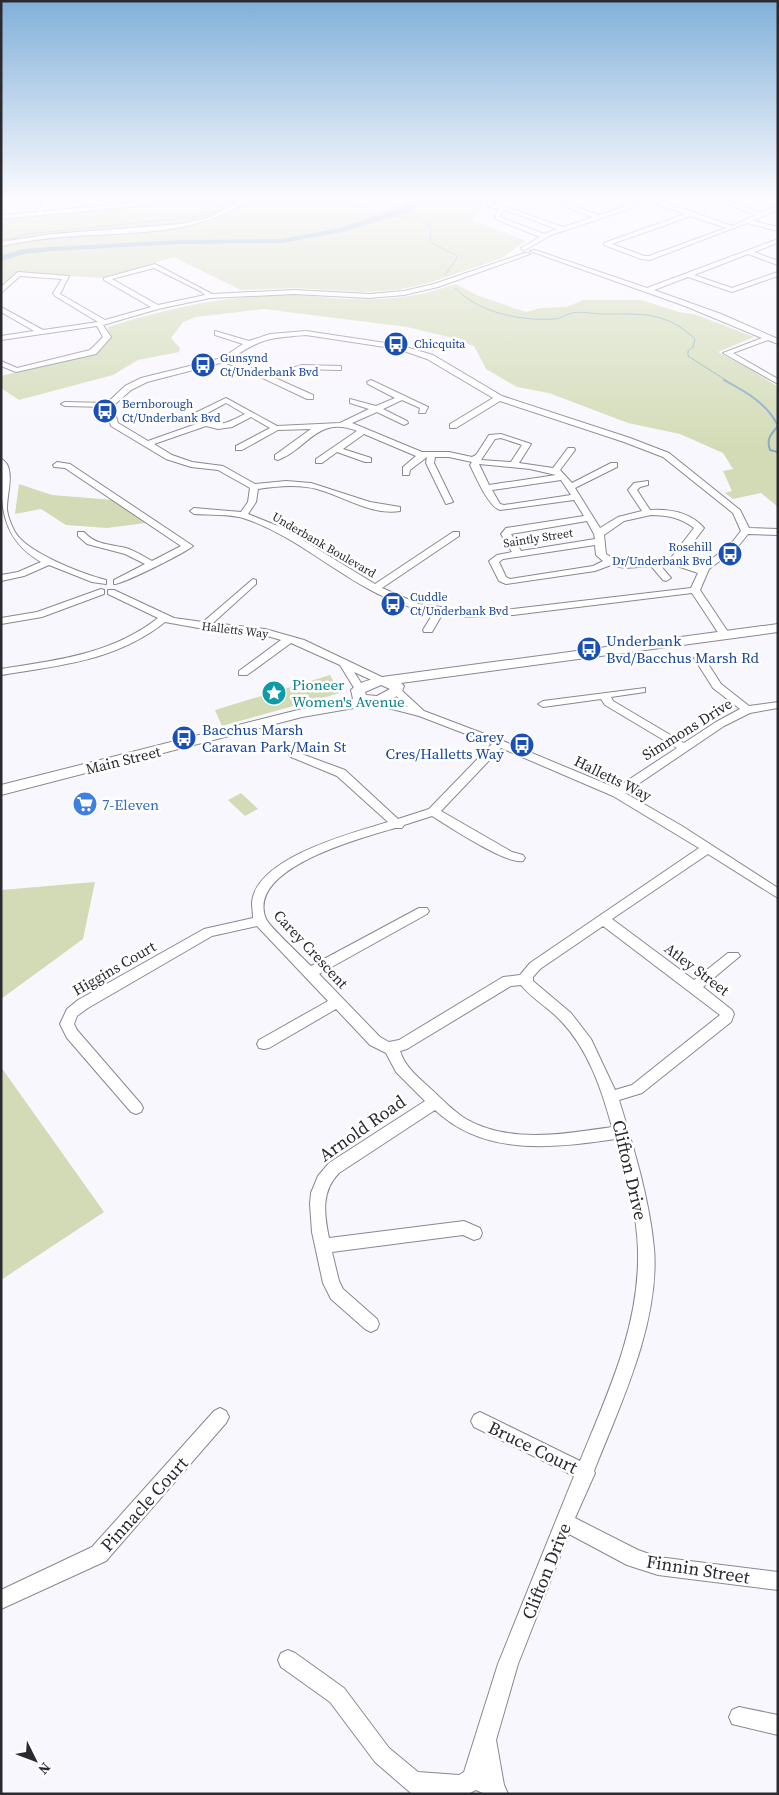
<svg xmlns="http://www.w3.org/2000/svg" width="779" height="1795" font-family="'Source Serif 4',serif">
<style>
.green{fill:#d2dbb5}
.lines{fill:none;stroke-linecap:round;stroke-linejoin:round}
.stream-far1{stroke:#84a9c0;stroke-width:1}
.stream{stroke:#84a9c0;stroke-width:2}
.river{fill:#84a9c0;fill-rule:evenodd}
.minor-casing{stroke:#8a8695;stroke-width:2}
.major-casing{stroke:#8a8695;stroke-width:2}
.minor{fill:#fff;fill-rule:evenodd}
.major{fill:#fff;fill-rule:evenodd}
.labels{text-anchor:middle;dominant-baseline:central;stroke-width:5;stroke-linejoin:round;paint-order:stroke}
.far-transit-label{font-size:12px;fill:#164399;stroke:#fff;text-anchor:start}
.far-street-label{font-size:12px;fill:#2c2a31;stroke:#fff}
.transit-label{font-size:15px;fill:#164399;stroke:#fff;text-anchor:start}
.culture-label{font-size:15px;fill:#0d838f;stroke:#fff;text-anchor:start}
.street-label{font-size:15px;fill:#2c2a31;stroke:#fff}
.shop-label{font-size:15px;fill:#366cbe;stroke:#fff;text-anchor:start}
.near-street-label{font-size:18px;fill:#2c2a31;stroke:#fff}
</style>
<rect width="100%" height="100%" fill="#f9f7fe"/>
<g class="green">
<path d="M150 199 240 200C196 235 119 228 66 233 44 235 23 240 1 243V219L151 204Z"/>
<path d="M251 199H346L379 212 400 204 405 199H485L473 220 526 241 502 258 429 283 397 290 363 292 295 288 241 290 174 257 103 278 21 273 15 274 1 289V246C69 229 139 236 207 221 224 218 235 206 251 199Z"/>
<path d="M456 284 476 295 526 312 541 308 567 307 583 300H641L679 312 694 314 754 337 718 352 748 368 778 387V507L761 493 733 499 725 493 732 491 723 471 733 469 723 453 680 434 628 423 549 393 517 387 486 369 474 346 449 337 407 327 264 309 196 317 183 322 171 338 180 348 179 352 138 360 113 375 19 400 1 388V376L94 353 100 350 110 337 108 327C170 308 225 295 291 295 311 295 331 299 351 299 387 301 422 296 456 284Z"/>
<polygon points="19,484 52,495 113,500 146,523 107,528 66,525 41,509 15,514"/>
<polygon points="330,675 340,693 222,726 215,710"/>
<polygon points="241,793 258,809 245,816 228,800"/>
<polygon points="95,882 83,939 1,999 1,890"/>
<polygon points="1,1067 104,1212 1,1280"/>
</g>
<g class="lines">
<g class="stream-far1">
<polyline points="389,216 417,218 431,227 430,242 456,255 457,258 445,275"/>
<polyline points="1,241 28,234 195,217 221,210 224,206 219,199"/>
<path d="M455 288C479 313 520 321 554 319 561 319 566 314 572 313 582 311 593 314 603 314 640 314 666 311 695 339L693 347 688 351V356L727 381"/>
</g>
<path class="stream" d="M724 380C746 392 767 403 778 426 771 434 766 439 770 450L778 452"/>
<polygon class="river" points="412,199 421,199 409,212 343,232 282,243 181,244 53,251 24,254 1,261 1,256 23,249 53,247 181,240 282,239 339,228 403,208"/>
<defs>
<g id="minor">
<polygon points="33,199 39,199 44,211 139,202 143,199 149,199 149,202 139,206 1,219 1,215 38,212"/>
<path d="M242 199H250C199 235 136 232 77 236 51 237 26 241 1 246V242L52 234 182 224 210 217Z"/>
<path d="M489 199H495L492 204 512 209 563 227 593 217 544 199H553L599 215 627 206 610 199C618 199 623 202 631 203 638 204 648 199 656 199L732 226 756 215 712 199H722L761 213 778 205V209L753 221 778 227V231L747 223 650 260 641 259 604 245V243L685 214 650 202 551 235 523 251 521 248 540 237 495 219 498 209 487 206ZM503 210 508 211 557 229 544 234 500 217ZM691 216 726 228 649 256H644L612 244Z"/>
<polygon points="778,239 778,243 754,252 778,261 778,265 748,254 694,275 732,288 778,272 778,276 732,292 688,277 654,290 721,314 778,339 778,344 768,340 733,353 778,379 778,384 723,353 762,338 685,306 530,251 535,250 647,288"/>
<path d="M525 253 530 254 438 287 404 295 369 298 294 294 210 298 158 309 103 325 111 337 96 354 16 372 1 366V361L17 368 90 350 103 337 97 326 1 340V336L34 331 1 312V307L43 330 98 322 55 296 53 293 62 279 20 276 1 293V287L18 272 69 276 60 294 105 320 151 307 104 280V278L155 264 212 294 294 290 369 294 404 291 434 284ZM154 268 202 292 205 295 158 305 112 279Z"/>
<path d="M215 331 249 341 270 334 306 331 399 345 433 355 502 396 630 438 669 453 740 510 749 528 778 529V535L748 534 736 549 709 569 700 590 730 635 729 637H721L692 593 513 615 469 617 443 613 432 632H424L423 630 434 612C362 603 311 540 243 518 229 514 209 515 194 514L190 511 194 508 241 512 248 502 250 488 218 470 191 467 166 459 111 426 106 407 65 406 61 404 65 402 107 403 125 386 141 378 222 358 243 344 215 335ZM306 335 398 349 427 359 493 398 450 424V428H456L500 401 624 442 663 457 733 513 741 531 730 545 701 567 679 561 704 528C690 512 670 509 650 510L637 490 640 487 648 485V481L634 483 628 490 642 511 618 517 600 528 575 488 617 467V463H611L572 483 560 470 575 450 574 448H568L553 468 519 463 531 444 501 434 489 435 476 455 472 457 449 452H422L352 423 377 412 404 425 408 423 407 421 383 409 402 400 420 408 419 413H425L428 407 371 380 367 382 368 384 395 398 376 406 350 399V403L369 409 340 423 277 426 226 398 193 414 191 418 199 423 148 441 118 423 113 406 131 390 147 382 224 362 252 373 307 399H313V395L275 378 303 369 338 370H341V366L302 365 269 375 231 359C261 338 270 338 306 335ZM226 403 245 414C225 424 220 428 200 417ZM251 417 270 428 236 446V450H242L278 430 311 429 275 455V459L278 460C308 449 317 415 357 431L316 459V463H322L337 452 365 462H371V458L343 449 364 434 416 456 403 467V475H409L410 470 427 457 426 463 446 504 453 502 434 463 435 457H449L472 462 470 465C476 477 488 506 500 510L574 500 584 516 506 528 501 534 512 552 497 555 489 561 499 581 506 584 595 571 611 565 625 568 651 566 663 580 666 581 671 578 660 565 677 566 698 573 691 588 513 609 469 611 419 604 382 588 459 536V532H453L375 584 283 528 248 514 256 502 258 489C277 486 298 484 317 489 343 496 372 516 400 511V507L370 502 311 483 286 481 255 484 223 466 192 462 172 455 154 444 206 426 218 429 232 427ZM501 438 522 445 511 462 481 460 495 439ZM479 464 530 469 556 475 489 485ZM561 480 571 495 504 505 500 504 492 490ZM651 515C668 515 681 518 694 528L670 559C648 559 625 568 606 554L604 535 624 521ZM587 521 594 534 595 539 521 551 511 534ZM595 545 596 555 603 561 593 566 510 579 506 577 499 562 503 559Z"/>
<path d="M1 459C17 466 6 496 7 510 8 517 11 525 15 532 27 553 83 574 106 580V584L92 582 49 565 24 576 1 581V575L18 572 41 562C0 538 1 506 1 459Z"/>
<path d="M57 462 70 464 193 546C185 553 121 585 114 584V580L145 564 125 554 87 544 78 536V532H84C95 545 110 544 126 548 135 551 143 556 152 561L181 546 65 468 54 467 53 465Z"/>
<path d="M253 579 256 580V584L213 623 265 629 304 640 386 679V683H378L354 672 365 689 360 692 356 691 340 665 291 643 247 675H239V671L281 640 264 635 204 629 165 622C116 661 61 665 1 675V669C58 660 112 654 158 618L108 594V590H114L174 618 203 622Z"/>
<polygon points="101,589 104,590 104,594 42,617 1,624 1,618 37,612"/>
<path d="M699 655 703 656 721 684 749 706 778 702V708L750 713 724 726 625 793 682 826 778 888V898L708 854 612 919 694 980 728 953H738L740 956 703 987 732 1010 734 1014 731 1022 642 1093 619 1100C634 1149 649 1197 654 1248 660 1322 621 1403 594 1471L595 1473 575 1518 638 1550 658 1557 778 1572V1590L658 1575 627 1565 569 1534 518 1664 496 1740 504 1785 508 1794H485L476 1790 468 1794H412L375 1762 330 1702 281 1667 278 1660 281 1653 288 1650 295 1653 344 1688 389 1748 418 1772 459 1775 464 1772 498 1664 574 1476 474 1427 471 1421 474 1415 480 1412 580 1461C608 1393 640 1325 638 1250 637 1212 626 1175 616 1139 553 1148 485 1157 435 1110L339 1173C321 1191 324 1214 329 1238L464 1221 480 1228 482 1233 480 1238 474 1240 463 1235 332 1252 339 1281 343 1289 377 1319 379 1324 377 1329 371 1332 365 1329 331 1299 323 1283 312 1232 310 1204 311 1193 318 1176 329 1163 425 1101 396 1072 386 1053 370 1045 336 1009 269 1048 264 1049 259 1048 257 1044 259 1040 328 1001 257 926 212 936 88 1008 77 1016 74 1024 77 1030 141 1104 143 1108 141 1112 136 1114 131 1112 67 1038 60 1024 67 1009 78 1000 204 929 253 918C253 913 252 907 252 903 255 858 352 833 388 822L337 776 291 757 289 755 291 753H299L345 770 398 819 429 809 492 744 419 716 369 703V699L373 698 408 707 391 691 392 689H400L424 711 503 741 616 788 677 748 605 705 601 699 543 707 538 704 543 701 645 688V692L611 697 613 701 684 743 716 722 740 709 713 688 694 658ZM501 748 613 796 699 848 530 963 520 975 503 977 399 1040 389 1042 380 1037 319 974 427 914 429 911 427 908H419L311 966C303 958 269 926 266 919 245 868 362 838 395 828H402L404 825 432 816C448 826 507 865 523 861L525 858 523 855 512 852 441 811ZM603 926 720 1015 632 1085 615 1090 591 1039 571 1013 533 981V977L540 969ZM521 985C532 999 549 1008 561 1021 588 1049 602 1090 612 1127 565 1134 510 1144 466 1119 453 1111 442 1099 431 1089 419 1078 405 1067 400 1051L407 1049 511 986Z"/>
<polygon points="220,1408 226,1411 229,1417 226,1423 106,1561 1,1609 1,1590 92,1547 214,1411"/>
<polygon points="739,1707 778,1715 778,1735 732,1724 729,1717 732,1710"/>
</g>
<path id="major" d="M778 624V632L401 683 404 686 401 694 383 703 302 717 1 795V785L302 709 353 699 351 690C359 681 371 680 382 677ZM381 685 390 689 377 696 366 695 365 692Z"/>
</defs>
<use href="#minor" class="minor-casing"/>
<use href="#major" class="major-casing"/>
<use href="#minor" class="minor"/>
<use href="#major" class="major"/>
</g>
<linearGradient id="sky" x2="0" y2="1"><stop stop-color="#80b0d8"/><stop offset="0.44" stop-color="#fcfbff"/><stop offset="1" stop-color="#fcfbff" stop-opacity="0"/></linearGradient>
<rect width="779" height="451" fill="url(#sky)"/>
<defs>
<symbol id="bus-disc" viewBox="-11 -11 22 22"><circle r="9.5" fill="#1a4fb4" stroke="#fff"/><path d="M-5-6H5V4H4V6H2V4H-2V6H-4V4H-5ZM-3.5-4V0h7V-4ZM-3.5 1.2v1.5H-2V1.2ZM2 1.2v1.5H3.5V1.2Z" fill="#fff"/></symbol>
<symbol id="sight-disc" viewBox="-11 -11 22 22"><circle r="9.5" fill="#0f9aa8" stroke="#fff"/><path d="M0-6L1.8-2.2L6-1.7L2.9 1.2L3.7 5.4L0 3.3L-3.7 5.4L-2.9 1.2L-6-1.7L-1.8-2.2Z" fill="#fff"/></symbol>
<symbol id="supermarket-disc" viewBox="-11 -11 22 22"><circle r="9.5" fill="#3f7fe0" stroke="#fff"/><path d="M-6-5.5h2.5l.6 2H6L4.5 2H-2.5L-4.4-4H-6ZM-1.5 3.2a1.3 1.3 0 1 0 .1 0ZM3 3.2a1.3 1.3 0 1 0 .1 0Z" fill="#fff"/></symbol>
</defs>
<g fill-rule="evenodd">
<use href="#bus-disc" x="382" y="330" width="28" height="28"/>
<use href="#bus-disc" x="189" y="351" width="28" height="28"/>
<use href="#bus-disc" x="91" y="397" width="28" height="28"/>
<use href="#bus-disc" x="716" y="540" width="28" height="28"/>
<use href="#bus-disc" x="379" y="590" width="28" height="28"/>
<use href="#bus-disc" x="575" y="635" width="28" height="28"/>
<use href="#sight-disc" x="260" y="679" width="28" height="28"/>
<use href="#bus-disc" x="170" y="724" width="28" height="28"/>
<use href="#bus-disc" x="508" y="731" width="28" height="28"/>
<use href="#supermarket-disc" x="71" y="790" width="28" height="28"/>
</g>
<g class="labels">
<g class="far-transit-label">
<text x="414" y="344">Chicquita</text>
<text x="220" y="358">Gunsynd<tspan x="220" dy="14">Ct/Underbank Bvd</tspan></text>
<text x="122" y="404">Bernborough<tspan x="122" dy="14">Ct/Underbank Bvd</tspan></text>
<text x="712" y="547" text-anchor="end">Rosehill<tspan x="712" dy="14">Dr/Underbank Bvd</tspan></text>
<text x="410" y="597">Cuddle<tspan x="410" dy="14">Ct/Underbank Bvd</tspan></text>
</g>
<g class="far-street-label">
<text transform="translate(538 538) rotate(-9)">Saintly Street</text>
<text transform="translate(324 545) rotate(30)">Underbank Boulevard</text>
<text transform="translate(235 630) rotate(7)">Halletts Way</text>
</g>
<g class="transit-label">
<text x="606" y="640">Underbank<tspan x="606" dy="17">Bvd/Bacchus Marsh Rd</tspan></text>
<text x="202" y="729">Bacchus Marsh<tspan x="202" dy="17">Caravan Park/Main St</tspan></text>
<text x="504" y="736" text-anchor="end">Carey<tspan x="504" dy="17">Cres/Halletts Way</tspan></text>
</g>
<g class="culture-label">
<text x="292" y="684">Pioneer<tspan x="292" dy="17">Women's Avenue</tspan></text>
</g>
<g class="street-label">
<text transform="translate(687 729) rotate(-32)">Simmons Drive</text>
<text transform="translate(123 760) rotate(-14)">Main Street</text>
<text transform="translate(613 778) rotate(26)">Halletts Way</text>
<text transform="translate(311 949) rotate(47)">Carey Crescent</text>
<text transform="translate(114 968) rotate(-30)">Higgins Court</text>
<text transform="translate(697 969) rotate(37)">Atley Street</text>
</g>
<g class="shop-label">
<text x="102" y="804">7-Eleven</text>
</g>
<g class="near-street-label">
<text transform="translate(362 1128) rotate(-35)">Arnold Road</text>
<text transform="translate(630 1170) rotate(77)">Clifton Drive</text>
<text transform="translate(533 1447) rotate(26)">Bruce Court</text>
<text transform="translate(144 1504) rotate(-48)">Pinnacle Court</text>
<text transform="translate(698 1569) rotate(9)">Finnin Street</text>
<text transform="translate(546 1571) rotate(-68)">Clifton Drive</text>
</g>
</g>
<rect width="779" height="1795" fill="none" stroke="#2c2a31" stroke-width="5"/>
<g transform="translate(35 1760) rotate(132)" stroke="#ffffff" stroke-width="4" paint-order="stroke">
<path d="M0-4L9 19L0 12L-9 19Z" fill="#2c2a31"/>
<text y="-8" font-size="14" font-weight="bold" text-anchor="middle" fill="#2c2a31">N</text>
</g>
</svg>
